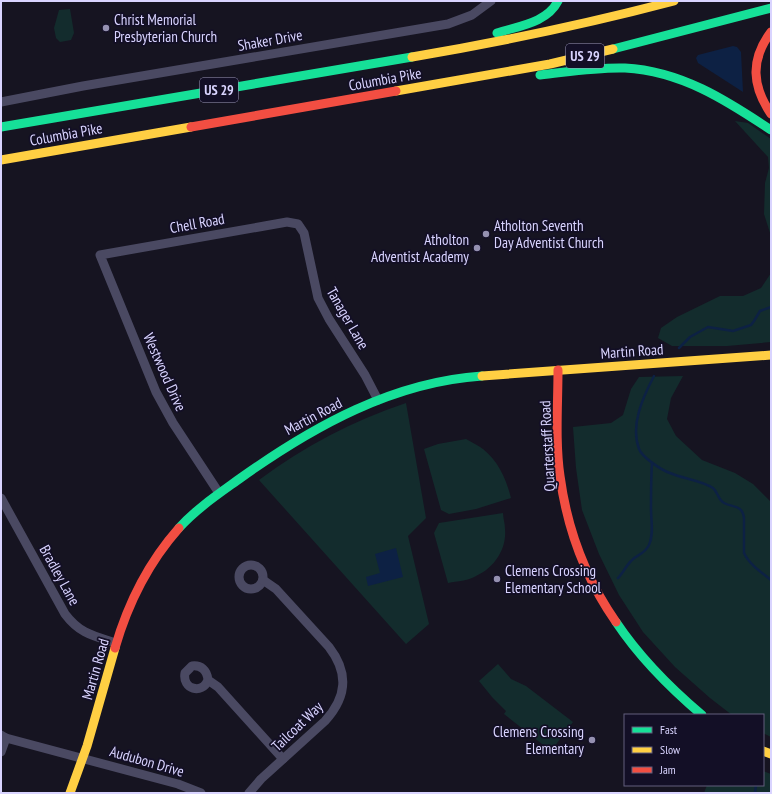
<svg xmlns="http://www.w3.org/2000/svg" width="772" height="794" font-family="'PT Sans Narrow',sans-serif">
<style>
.green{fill:#132c2d}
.water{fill:#0d2144}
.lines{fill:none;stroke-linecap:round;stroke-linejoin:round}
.stream{stroke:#0d2144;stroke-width:2.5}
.street{stroke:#4a4962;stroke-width:9}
.fast{stroke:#16e098;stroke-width:9}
.slow{stroke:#ffcf43;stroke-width:9}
.jam{stroke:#f24e42;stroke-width:9}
.poi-dot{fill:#9591b1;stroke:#130f26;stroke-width:1.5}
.labels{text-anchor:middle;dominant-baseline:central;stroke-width:3.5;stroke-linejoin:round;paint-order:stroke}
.shield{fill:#130f26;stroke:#9e99be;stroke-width:1}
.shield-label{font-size:14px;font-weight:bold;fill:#d9d4ff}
.poi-label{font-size:15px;fill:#d9d4ff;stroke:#130f26;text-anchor:start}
.street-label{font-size:15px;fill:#d9d4ff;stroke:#130f26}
</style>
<rect width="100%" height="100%" fill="#161421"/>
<g class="green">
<polygon points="70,9 74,33 71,40 60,42 56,38 54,28 59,10"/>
<polygon points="735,121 748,123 771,139 771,236 764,214 765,183 769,168 768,157"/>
<polygon points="771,273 771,342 727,346 672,346 658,338 661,328 677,317 720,296 743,296 761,288"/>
<polygon points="683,376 671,398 667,419 676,436 702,460 735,473 753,484 771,502 771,737 763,733 763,715 732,715 710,698 675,667 643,632 619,595 599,554 582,510 576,468 573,427 611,423 623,415 631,389 639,377"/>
<path d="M406 403 426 518 408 536 429 624 406 644 259 480C304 446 353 421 406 403Z"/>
<path d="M466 439C471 442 478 445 483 449 499 462 506 479 511 498L476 509 449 514 441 510 424 449 438 444Z"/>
<path d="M503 513C503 518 505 523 505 529 507 549 494 568 476 576 467 581 458 581 448 583L434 533 439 523Z"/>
<polygon points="498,664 511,679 526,686 573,722 551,751 504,714 506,711 492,697 479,681"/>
<polygon points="763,771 771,774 771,793 704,793 707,785 763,785"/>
</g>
<g class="water">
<polygon points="733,46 737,47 741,52 743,92 698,63 696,58 698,55"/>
<polygon points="396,548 403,577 368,586 366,577 380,573 375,554"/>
</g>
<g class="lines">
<g class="stream">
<polyline points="679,348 690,337 708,327 733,331 751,325 754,321 760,311 771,307"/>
<path d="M654 376C643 397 630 425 639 449 642 457 661 470 670 473 684 479 700 480 713 488 718 492 718 500 724 503 733 508 742 504 744 518V553C749 564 761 572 771 580"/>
<path d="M618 578C623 573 626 566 631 561 637 554 644 555 649 545 654 534 651 521 651 509 651 493 651 478 652 463"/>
<polyline points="755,793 756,785"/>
</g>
<g class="street">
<polyline points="1,102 83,86 448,24 472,15 491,1"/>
<polyline points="219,493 173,423 156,392 100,255 287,222 298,224 304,233 318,298 329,319 365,375 378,400"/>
<path d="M1 498 65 614C80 634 94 636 116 643"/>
<circle cx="251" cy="577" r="12"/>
<path d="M208 680C202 695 182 689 185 673L192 666C201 665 207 670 208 680L218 687 283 759"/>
<polyline points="1,735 6,738 178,784 201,793"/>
<polyline points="1,752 6,738"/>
<path d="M249 793 261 779 325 721C347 697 349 673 329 647L276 589 263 580"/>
</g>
<g class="fast">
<path d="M497 33C518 26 547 23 558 1"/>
<polyline points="613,49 771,8"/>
<path d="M540 75C568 72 597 67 625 68 681 71 726 100 771 130"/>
<polyline points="1,127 412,57"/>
<path d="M179 528C197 508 220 493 242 477 314 426 393 382 482 376"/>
<path d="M616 622C640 658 669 687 702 715"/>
</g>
<g class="slow">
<path d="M412 57C500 42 587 24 674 1"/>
<polyline points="396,91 550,64 613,49"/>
<polyline points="1,160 191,127"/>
<polyline points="482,376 771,355"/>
<polyline points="763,751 771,754"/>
<polyline points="70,793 87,746 115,648"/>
</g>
<g class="jam">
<path d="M771 32C750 60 752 86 771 114"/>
<polyline points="191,127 396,91"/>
<path d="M558 370C558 405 555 441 560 476 567 528 586 579 616 622"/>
<path d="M115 648C128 603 148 563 179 528"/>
</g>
</g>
<g class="poi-dot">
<circle cx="106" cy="28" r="4"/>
<circle cx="486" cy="234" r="4"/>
<circle cx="477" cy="248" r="4"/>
<circle cx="497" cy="579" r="4"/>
<circle cx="592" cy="740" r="4"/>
</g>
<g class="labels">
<g class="shield">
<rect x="566" y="44" width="38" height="24" rx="3"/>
<rect x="200" y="78" width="38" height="24" rx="3"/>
</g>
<g class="shield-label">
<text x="585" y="56">US 29</text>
<text x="219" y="90">US 29</text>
</g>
<g class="poi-label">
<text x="114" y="19">Christ Memorial<tspan x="114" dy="17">Presbyterian Church</tspan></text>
<text x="494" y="225">Atholton Seventh<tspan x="494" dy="17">Day Adventist Church</tspan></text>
<text x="469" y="239" text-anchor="end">Atholton<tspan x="469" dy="17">Adventist Academy</tspan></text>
<text x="505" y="570">Clemens Crossing<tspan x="505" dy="17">Elementary School</tspan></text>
<text x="584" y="731" text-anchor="end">Clemens Crossing<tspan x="584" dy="17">Elementary</tspan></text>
</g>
<g class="street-label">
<text transform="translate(270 40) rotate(-10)">Shaker Drive</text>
<text transform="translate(385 79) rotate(-10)">Columbia Pike</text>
<text transform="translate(66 134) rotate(-10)">Columbia Pike</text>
<text transform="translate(197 223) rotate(-10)">Chell Road</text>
<text transform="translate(348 318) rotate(60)">Tanager Lane</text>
<text transform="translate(632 351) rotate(-4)">Martin Road</text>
<text transform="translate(165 372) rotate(66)">Westwood Drive</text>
<text transform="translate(313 416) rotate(-28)">Martin Road</text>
<text transform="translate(547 446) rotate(-93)">Quarterstaff Road</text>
<text transform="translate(60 575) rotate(61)">Bradley Lane</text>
<text transform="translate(95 669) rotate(-74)">Martin Road</text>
<text transform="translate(297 726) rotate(-44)">Tailcoat Way</text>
<text transform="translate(147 761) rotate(16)">Audubon Drive</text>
</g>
</g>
<rect width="772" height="794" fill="none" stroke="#d9d4ff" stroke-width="4"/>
<rect x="624" y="714" width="140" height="72" fill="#130f26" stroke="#625e7d"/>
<rect x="632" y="727" width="20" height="6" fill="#16e098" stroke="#625e7d"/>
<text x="660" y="734" font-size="12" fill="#d9d4ff">Fast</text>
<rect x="632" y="747" width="20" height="6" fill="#ffcf43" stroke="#625e7d"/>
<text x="660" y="754" font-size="12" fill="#d9d4ff">Slow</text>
<rect x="632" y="767" width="20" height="6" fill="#f24e42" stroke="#625e7d"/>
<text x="660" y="774" font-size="12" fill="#d9d4ff">Jam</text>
</svg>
